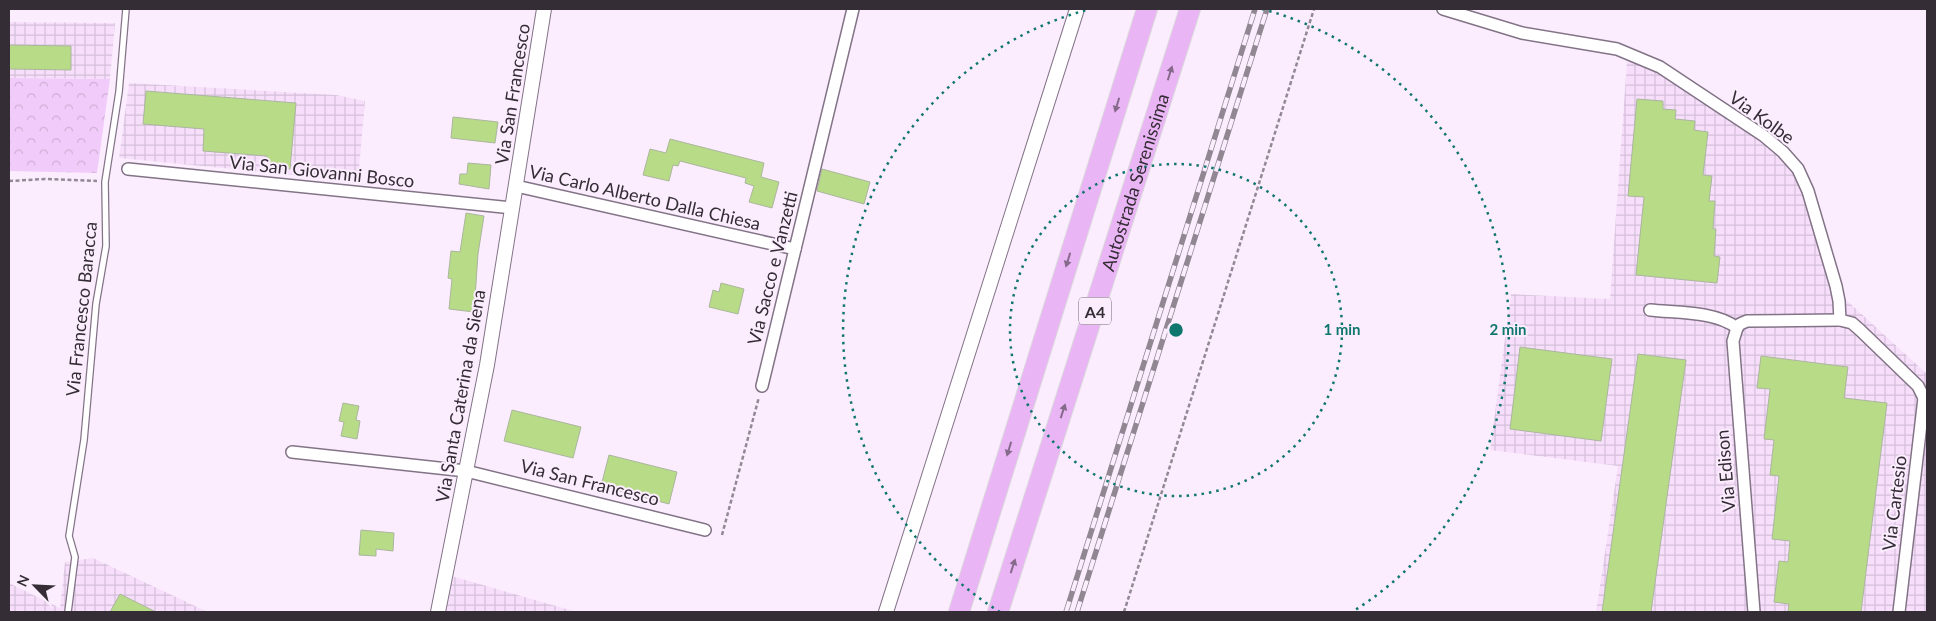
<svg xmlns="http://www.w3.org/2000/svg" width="1936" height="621" font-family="Lato,sans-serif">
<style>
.industrial{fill:url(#industrial-grid)}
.forest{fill:url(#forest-crowns)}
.building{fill:#b8db87;stroke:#abb69e}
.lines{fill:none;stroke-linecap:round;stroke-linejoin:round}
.service-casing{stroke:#837387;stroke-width:8}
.minor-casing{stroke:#837387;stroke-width:14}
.tertiary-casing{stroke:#837387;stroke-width:16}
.motorway-casing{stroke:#dad9db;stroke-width:22}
.path{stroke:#938995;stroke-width:2.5;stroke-dasharray:4 2.5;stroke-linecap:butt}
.service{stroke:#fff;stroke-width:5.5}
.minor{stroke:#fff;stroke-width:11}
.tertiary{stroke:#fff;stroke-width:14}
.motorway{stroke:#eab5f5;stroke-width:20}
.rail-casing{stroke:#918793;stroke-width:5.5}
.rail{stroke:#fbedfe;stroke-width:4;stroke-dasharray:11;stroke-linecap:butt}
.oneway{fill:#866a8b}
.ring{fill:none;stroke:#0f766e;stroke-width:2.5;stroke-dasharray:2.5 5}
.labels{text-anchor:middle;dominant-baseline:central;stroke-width:4;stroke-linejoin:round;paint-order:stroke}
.shield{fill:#fbedfe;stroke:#706771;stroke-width:1}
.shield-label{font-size:16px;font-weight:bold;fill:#342d35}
.street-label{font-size:18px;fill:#342d35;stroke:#fbedfe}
.centre{fill:#0f766e;stroke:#fbedfe;stroke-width:2.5}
.ring-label{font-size:15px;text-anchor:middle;font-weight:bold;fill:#0f766e;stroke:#fbedfe;stroke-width:4;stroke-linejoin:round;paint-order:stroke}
</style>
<defs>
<pattern id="industrial-grid" width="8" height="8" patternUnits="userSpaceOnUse" patternTransform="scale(1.25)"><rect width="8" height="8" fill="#f7dffc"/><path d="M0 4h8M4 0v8" fill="none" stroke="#d4c0d9"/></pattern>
<pattern id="forest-crowns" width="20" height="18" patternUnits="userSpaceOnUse" patternTransform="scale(1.25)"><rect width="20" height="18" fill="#f1cbf9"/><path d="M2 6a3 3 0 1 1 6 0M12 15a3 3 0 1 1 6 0" fill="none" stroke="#cfafd6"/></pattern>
</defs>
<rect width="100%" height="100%" fill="#fbedfe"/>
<g class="industrial">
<polygon points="9,22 115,23 110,79 9,78"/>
<polygon points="1627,61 1639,62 1658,69 1749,130 1789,162 1805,192 1831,286 1927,374 1927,612 1596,612 1618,466 1490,450 1511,294 1610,299"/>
<polygon points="129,83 336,95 365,101 358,181 119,158"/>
<polygon points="93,558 208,612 9,612 9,583 60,608 65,562"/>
<polygon points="450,576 455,577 577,612 442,612"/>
</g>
<polygon class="forest" points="9,78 110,79 97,173 9,171"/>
<g class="building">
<polygon points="9,45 71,46 71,70 9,69"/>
<polygon points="146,91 296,103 290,169 266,167 267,156 203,151 204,129 143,124"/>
<polygon points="1637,99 1663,101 1663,109 1676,110 1675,119 1695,121 1694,130 1708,132 1703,175 1712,176 1709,201 1715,201 1713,229 1716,229 1714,256 1720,257 1717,283 1636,275 1644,197 1628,196"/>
<polygon points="453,117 498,122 495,143 451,138"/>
<polygon points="670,139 764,163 761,177 779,182 772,208 749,202 754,186 745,183 746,178 680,161 678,166 673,165 669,181 643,175 650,149 666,153"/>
<polygon points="468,163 491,165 489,189 459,184 460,174 467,174"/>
<polygon points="822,169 870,182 864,204 817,191"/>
<polygon points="466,213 484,216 478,254 474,312 449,309 452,279 448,278 451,251 460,252"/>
<polygon points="721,283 744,289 738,314 709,307 713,290 719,292"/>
<polygon points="1520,347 1612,359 1601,441 1510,429"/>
<polygon points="1638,354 1686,360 1651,612 1602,612"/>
<polygon points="1761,356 1848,367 1844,398 1887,403 1861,612 1788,612 1789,604 1774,602 1779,561 1788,562 1790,541 1772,539 1779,476 1770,475 1774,440 1764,439 1770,389 1757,388"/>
<polygon points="343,403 359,406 356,420 360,421 357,439 341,436 344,422 339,421"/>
<polygon points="512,410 581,427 573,458 504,441"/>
<polygon points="609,455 677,472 669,504 601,486"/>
<polygon points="361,530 394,533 393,551 376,549 376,556 359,555"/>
<polygon points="120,594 156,612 110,612"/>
</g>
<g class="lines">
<defs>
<polyline id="service" points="68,612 75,557 69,536 84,440 96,304 106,246 105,182 119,92 126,9"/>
<g id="minor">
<polyline points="1443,9 1522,33 1617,49 1660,67 1764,136 1783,152 1798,169 1808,191 1836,286 1839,301 1840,320 1852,323 1860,330 1918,386 1924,398 1927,398"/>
<polyline points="128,169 512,208"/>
<polyline points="516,186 795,249"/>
<path d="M1650 310C1676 313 1716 311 1737 328L1740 324 1747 321 1840 320"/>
<polyline points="1737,328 1733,341 1754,612"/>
<polyline points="762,386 853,9"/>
<polyline points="292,452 466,471 705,530"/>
<polyline points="1899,612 1924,398"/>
</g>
<g id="tertiary">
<polyline points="438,612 487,365 544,9"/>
<polyline points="886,612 1077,9"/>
</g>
<g id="motorway">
<polyline points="959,612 1147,9"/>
<path id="s1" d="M998 612 1190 9"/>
</g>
</defs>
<use href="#service" class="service-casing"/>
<use href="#minor" class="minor-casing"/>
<use href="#tertiary" class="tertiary-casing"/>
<use href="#motorway" class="motorway-casing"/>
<g class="path">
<polyline points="9,181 45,179 97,181"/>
<polyline points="722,535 759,397"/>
<polyline points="1124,612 1314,9"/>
</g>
<use href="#service" class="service"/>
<use href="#minor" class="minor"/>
<use href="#tertiary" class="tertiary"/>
<use href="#motorway" class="motorway"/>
<defs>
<g id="rail">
<polyline points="1066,612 1255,9"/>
<polyline points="1077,612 1267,9"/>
</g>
</defs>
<use href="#rail" class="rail-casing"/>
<use href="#rail" class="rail"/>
</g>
<defs><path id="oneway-solid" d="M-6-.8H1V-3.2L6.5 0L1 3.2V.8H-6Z" transform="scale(1.25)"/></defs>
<g class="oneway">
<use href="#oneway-solid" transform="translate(1170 73) rotate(-73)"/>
<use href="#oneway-solid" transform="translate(1117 105) rotate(107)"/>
<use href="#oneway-solid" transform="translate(1068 260) rotate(107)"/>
<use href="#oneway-solid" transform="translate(1063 411) rotate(-72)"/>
<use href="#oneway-solid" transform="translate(1009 449) rotate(107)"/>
<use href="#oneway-solid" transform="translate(1013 566) rotate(-72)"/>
</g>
<g class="ring">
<circle cx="1176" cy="330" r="166"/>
<path d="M1000 612A332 332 0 0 1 1090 9M1262 9A332 332 0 0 1 1352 612"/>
</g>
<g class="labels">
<rect class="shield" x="1079" y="297.5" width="32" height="27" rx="4"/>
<g class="shield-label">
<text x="1095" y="311">A4</text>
</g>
<g class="street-label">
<text transform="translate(512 94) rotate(-81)">Via San Francesco</text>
<text transform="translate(1762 117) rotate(36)">Via Kolbe</text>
<text transform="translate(322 171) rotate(6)">Via San Giovanni Bosco</text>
<text stroke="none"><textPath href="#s1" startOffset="451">Autostrada Serenissima</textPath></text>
<text transform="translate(645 197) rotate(13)">Via Carlo Alberto Dalla Chiesa</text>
<text transform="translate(772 268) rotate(-76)">Via Sacco e Vanzetti</text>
<text transform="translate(81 309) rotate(-84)">Via Francesco Baracca</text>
<text transform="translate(460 396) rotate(-80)">Via Santa Caterina da Siena</text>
<text transform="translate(1725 471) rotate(-95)">Via Edison</text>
<text transform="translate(590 482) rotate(14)">Via San Francesco</text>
<text transform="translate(1894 503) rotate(-83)">Via Cartesio</text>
</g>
</g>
<circle cx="1176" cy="330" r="8" class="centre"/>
<g class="ring-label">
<text x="1342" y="335">1 min</text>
<text x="1508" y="335">2 min</text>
</g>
<rect width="1936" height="621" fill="none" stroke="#342d35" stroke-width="20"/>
<g transform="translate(35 586) rotate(294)" stroke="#fbedfe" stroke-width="4" paint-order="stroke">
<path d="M0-4L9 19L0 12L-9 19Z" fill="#342d35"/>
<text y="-8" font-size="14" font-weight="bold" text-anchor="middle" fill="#342d35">N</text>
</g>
</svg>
